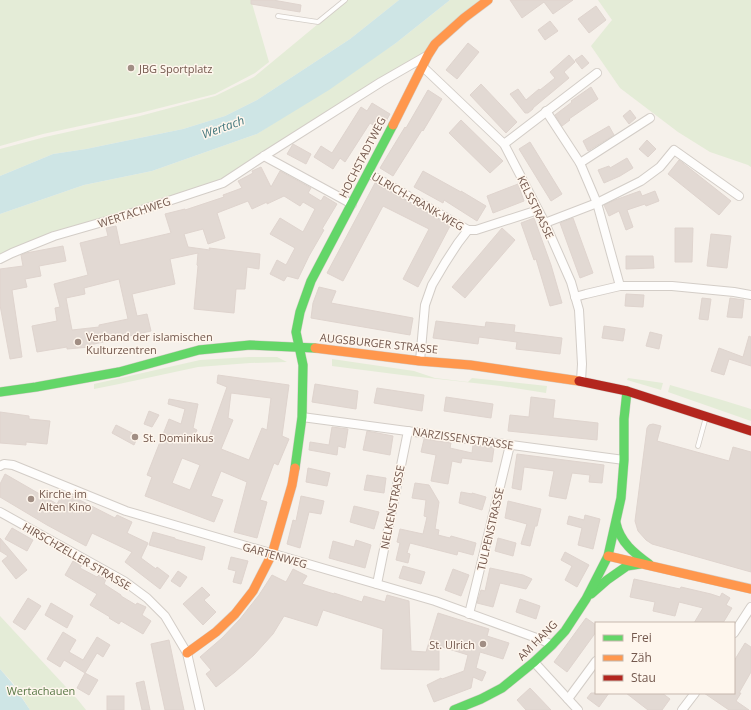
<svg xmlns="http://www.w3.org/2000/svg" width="751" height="710" font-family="'Open Sans',sans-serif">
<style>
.green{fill:#e4ecd7}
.water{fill:#cee5e5}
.building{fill:#e2d9d3;stroke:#dfd4ce;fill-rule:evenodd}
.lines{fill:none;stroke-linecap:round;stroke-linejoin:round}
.lane-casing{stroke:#d3cdc7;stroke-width:5.5}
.street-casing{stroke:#d3cdc7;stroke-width:10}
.fast-casing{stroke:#d5cec8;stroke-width:10}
.slow-casing{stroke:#d5cec8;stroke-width:10}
.jam-casing{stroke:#d5cec8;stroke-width:10}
.lane{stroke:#fefdfc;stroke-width:4}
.street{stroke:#fefdfc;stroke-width:8}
.fast{stroke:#63d668;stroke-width:9}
.slow{stroke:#ff974d;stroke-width:9}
.jam{stroke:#b3261e;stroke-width:9}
.poi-dot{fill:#a18e84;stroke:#fef6ed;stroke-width:1.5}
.labels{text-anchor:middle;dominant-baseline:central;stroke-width:3;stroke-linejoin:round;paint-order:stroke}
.poi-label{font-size:11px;fill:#73584d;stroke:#fef6ed;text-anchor:start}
.street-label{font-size:11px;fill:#73584d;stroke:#fef6ed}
.park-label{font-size:11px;fill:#587846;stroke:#fef6ed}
.water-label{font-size:12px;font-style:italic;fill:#45787e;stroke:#fef6ed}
</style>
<rect width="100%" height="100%" fill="#f6f1eb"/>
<g class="green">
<polygon points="0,0 251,0 269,62 255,73 215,94 140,113 43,134 0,146"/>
<polygon points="347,0 399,0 350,39 257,100 225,116 183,129 86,149 53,154 0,176 0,149 45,137 140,116 215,96 254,77"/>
<polygon points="450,0 481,0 426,54 222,182 0,256 0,214 84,185 152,171 257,134 396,43"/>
<polygon points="598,0 751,0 751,167 748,165 710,152 678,132 620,88 591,46 612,20"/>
<polygon points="249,357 277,357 287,362 250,363 198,367 119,384 94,389 94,384 200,360"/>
<polygon points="332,359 414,371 435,378 468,382 472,378 547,386 546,393 501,386 402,375 332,366"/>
<polygon points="628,378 663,383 661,390 627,380"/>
<polygon points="670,385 722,400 751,409 751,421 668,392"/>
<polygon points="0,616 78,700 86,710 30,710 13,683 0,669"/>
</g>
<g class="water">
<polygon points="399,0 450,0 396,43 329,90 257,134 152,171 84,185 0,214 0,176 53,154 86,149 183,129 225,116 257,100 350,39"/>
<polygon points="0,669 12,683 30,710 0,710"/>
</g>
<g class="building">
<polygon points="251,0 273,0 301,5 300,12 251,4"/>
<polygon points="510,0 573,0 553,14 544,2 522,18"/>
<polygon points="596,6 606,20 589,33 578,19"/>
<polygon points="550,21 558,31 545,40 538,30"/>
<polygon points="468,43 479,52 457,79 446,70"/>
<polygon points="569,55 575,62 564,72 569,78 533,108 533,109 528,113 525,113 510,94 518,89 526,100 539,89 540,90 555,78 550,72"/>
<polygon points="582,55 589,63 582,69 575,60"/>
<polygon points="481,84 517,122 506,133 470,95"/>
<polygon points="591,87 598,99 569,119 570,120 562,126 555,115 572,102 571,101"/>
<polygon points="428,90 442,99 423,131 422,130 393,176 380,168 405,127 406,128"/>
<polygon points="372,103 390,114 381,130 370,123 345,162 340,158 333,169 314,157 321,146 332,153 361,107 367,111"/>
<polygon points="630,110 636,118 629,124 623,116"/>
<polygon points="461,120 503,161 490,173 449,133"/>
<polygon points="609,126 614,135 588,151 583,141"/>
<polygon points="647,140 656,149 648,157 639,149"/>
<polygon points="530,142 562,194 551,201 519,149"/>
<polygon points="293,144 311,154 306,164 287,154"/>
<polygon points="627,158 633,168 620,176 604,183 598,170 609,166 610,168"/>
<polygon points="679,160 731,201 719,215 668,174"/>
<path d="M261 167 271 187 280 171 311 188 308 193 321 201 324 196 337 204 322 229 324 230 309 256 298 279 287 276 284 281 270 274 277 260 286 265 295 248 270 234 280 218 303 232 315 209 303 202 300 206 284 196 267 204V202L252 209 248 201 217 213 225 238 208 244 203 229 184 234 188 247 210 250 209 248 260 254 259 269 247 267 245 289H236L234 313 194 309 198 266 197 265 198 253 170 259 175 284 132 294 137 316 147 314 151 331 90 345V347L67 349V347L37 352 32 326 57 321 55 308 60 307 54 284 88 275 80 243 108 236 106 228 116 226 120 245 171 233 165 214 185 209V210L224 197 223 195 242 188 238 181 253 173 252 171ZM119 279 128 319 99 325V327L72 330 66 298 85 294 84 288Z"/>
<polygon points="423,171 461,192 461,191 486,206 477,221 444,200 443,203 414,187"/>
<polygon points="375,183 450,226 418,287 403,279 429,229 383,206 343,281 327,273"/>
<polygon points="518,184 524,201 493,213 487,196"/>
<polygon points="640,191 642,196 655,191 659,201 646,206 645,204 627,210 633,227 626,230 619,211 609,216 604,205 615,200"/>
<polygon points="534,218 551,265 562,303 550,306 536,259 534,260 521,223"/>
<polygon points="573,218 593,273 580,278 560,223"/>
<polygon points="502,228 515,240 465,298 452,287"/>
<polygon points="675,228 693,228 692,262 675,262"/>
<polygon points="711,234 731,236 727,268 707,266"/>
<polygon points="63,246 66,261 39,266 41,276 25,279 27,287 12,290 22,357 10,359 0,305 0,269 23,266 21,255 26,253"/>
<polygon points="626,256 653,256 654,268 626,269"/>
<polygon points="319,287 336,291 331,303 413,318 410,335 311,318 313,303"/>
<polygon points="626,294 644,295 643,307 625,306"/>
<polygon points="702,298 711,299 708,320 699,319"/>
<polygon points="730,298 744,300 742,318 727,317"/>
<polygon points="436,321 485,327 486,322 515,325 514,332 562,338 560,354 516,349 517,342 479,337 478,344 433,338"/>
<polygon points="604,326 625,329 623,341 602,338"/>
<polygon points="650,332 662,335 659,349 646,346"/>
<polygon points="749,336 751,337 751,366 729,359 724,375 711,371 719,348 743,357"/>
<path d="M218 375 289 385 282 436 289 439 278 465 274 463 260 500 267 502 257 538 234 532 247 482 221 471 211 496 223 500 214 522 145 496 152 477 147 475 169 419 181 424 185 409 168 404 169 399 198 404 193 428 197 430 193 438 207 443 227 387 217 383ZM231 393 271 398 267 430 262 428 249 460 221 449 233 420 228 418ZM182 458 200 465 190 490 172 483Z"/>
<polygon points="315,384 358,391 356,409 312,402"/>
<polygon points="377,388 424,395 422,411 374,403"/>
<polygon points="446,397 493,404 491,418 444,411"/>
<polygon points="531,397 555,400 553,418 598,423 597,440 508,431 510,415 529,417"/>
<polygon points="149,411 159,415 152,427 144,424"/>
<polygon points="0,412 29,416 29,419 50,421 47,444 26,442 26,445 0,443"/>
<polygon points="653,424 661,426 657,441 729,461 733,447 751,452 751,572 652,544 646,540 638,531 635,521 647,428 649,425"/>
<polygon points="116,425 138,436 134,445 112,433"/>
<polygon points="332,427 348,429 345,448 338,446 337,455 309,450 310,442 329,445"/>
<polygon points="367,431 393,436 390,455 363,450"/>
<polygon points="424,439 451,443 450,448 472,453 473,445 494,448 492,462 462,458 461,463 452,461 448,484 431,481 436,455 421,452"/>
<polygon points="517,454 604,465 602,483 589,482 590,475 572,473 566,499 549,496 554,471 524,467 521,490 512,488"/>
<polygon points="308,468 330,473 327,486 306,482"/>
<polygon points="5,474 57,504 64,492 115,518 117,515 132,522 127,533 148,543 141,558 156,569 157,567 169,576 160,589 125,562 132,552 92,533 86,546 47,525 0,497 0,484"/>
<polygon points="367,475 386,478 384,493 364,490"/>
<polygon points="415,483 429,485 439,502 435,529 439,530 438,535 450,538 451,536 476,543 473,555 458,551 457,555 410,543 407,553 410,554 408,563 396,560 400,543 397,542 400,529 423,534 427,517 424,516 426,500 412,498"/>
<polygon points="461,492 472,494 472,493 486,497 482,510 459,503"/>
<polygon points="301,496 324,501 321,514 309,512 300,548 287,544 293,520 296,521"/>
<polygon points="508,501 541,509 537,526 535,526 530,546 521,544 527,524 505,518"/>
<polygon points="354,506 379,512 374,529 350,522"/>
<polygon points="585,515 600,519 593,549 578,545 582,528 567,524 569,516 584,520"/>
<polygon points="12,528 33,540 27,551 5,539"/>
<polygon points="153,532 175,538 175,539 205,547 202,560 149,545"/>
<polygon points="0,538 27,570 16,579 2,561 8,556 0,551"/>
<polygon points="498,538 516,543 513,556 495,551"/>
<polygon points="356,540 371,545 365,568 329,558 333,541 354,547"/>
<polygon points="565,552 589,565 577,587 565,580 572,566 561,560"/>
<polygon points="231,557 248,561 241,584 233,582 236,571 228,569"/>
<polygon points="73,561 82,565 80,568 97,577 99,575 106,579 104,584 121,595 121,596 136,605 137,603 146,607 142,615 151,621 143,634 121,621 119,624 109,618 110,617 90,605 97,594 65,575"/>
<polygon points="403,566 425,572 421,584 399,578"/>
<polygon points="490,568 523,575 532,579 526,589 500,583 493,607 477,603 481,590 485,591"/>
<polygon points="293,569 307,576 302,584 334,594 334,593 362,602 364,596 385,602 387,595 409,601 411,651 426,652 438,613 489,629 487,636 509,643 503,659 480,652 476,668 486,672 482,681 473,677 471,688 434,702 427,685 441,678 442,679 464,671 468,655 439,646 439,670 381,669 383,629 323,610 317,626 284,616 273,634 254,655 235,672 216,687 206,674 211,670 200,657 222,638 240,619 259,595 272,575 286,582"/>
<polygon points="453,569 469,575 461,596 445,590"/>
<polygon points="178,571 187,577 180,587 171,581"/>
<polygon points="634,579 680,589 681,587 711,594 720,597 722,593 730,598 726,605 732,608 723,623 694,623 703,608 679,602 675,616 653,611 655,602 630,597"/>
<polygon points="202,587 210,595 204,600 216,612 203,625 183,604"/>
<polygon points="28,598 41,606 25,630 13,622"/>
<polygon points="520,599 540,606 536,619 516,612"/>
<polygon points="51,603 73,616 67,628 45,615"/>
<polygon points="586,618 596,625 596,632 567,672 554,662"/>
<polygon points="63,632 76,640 69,652 83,660 97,637 110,645 103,657 97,653 85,673 64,660 60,667 47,659"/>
<polygon points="169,640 177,678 184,710 165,710 160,687 151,644"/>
<polygon points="745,643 751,647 751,672 739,693 741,693 736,701 749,710 729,710 704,693 734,693 734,661"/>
<polygon points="85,673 98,680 89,695 77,688"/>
<polygon points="144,681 150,710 142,710 136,683"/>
<polygon points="530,688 551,710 526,710 517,700"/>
<polygon points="591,693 609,693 599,707 587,698"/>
<polygon points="626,693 662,693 670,699 662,710 648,710"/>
<rect x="107" y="696" width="17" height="14"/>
</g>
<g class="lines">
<defs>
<g id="lane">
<polyline points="278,16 318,22 345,0"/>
<polyline points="698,446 706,417"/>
</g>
<g id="street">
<polyline points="423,67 504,144 545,223 571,282 579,310 582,364 581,381"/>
<polyline points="546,111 580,163 597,203 620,286"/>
<polyline points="504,144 597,73"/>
<polyline points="264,156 352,204"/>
<polyline points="580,163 650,118"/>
<polyline points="368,173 468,230 476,230 538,210"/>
<polyline points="545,223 597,203 641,181 660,167 674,150 739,196"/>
<polyline points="0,259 12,253 54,236 120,217 223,183 264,156 381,82 428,55"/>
<polyline points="575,297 586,294 620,286 672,286 734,292 751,295"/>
<polyline points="420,361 425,305 432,285 445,263 458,243 468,230"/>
<polyline points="302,417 624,460"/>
<polyline points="0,466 4,464 13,465 126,511 435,601 542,640 552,645"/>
<polyline points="0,512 124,581 147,598 165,616 187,653 200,710"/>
<polyline points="377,584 408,431"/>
<polyline points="469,614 510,445"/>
<polyline points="734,633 751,607"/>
<polyline points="534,662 578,710"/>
<polyline points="568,699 596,661"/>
<polyline points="682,710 695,693"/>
</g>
<g id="fast">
<polyline points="0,392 36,387 119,372 199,350 250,345 315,348"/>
<polyline points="295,468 302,417 303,365 296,332 300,312 311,281 393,125"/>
<path d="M616 523C620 542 634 553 649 564"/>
<polyline points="591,594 607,580 627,566 640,564"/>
<polyline points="454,710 481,699 502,688 534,662 552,645 565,631 586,599 608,556 621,498 624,460 624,419 627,391"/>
</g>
<g id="slow">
<polyline points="393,125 428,55 435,44 464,18 488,0"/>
<polyline points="315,348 420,361 470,365 579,381"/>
<polyline points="608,556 751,589"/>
<polyline points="187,653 216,632 235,614 253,591 272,554 292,485 295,468"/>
</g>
<polyline id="jam" points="579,381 627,391 751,431"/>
</defs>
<use href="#lane" class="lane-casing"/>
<use href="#street" class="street-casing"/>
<use href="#fast" class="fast-casing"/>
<use href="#slow" class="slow-casing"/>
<use href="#jam" class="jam-casing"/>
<use href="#lane" class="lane"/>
<use href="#street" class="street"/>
<use href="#fast" class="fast"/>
<use href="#slow" class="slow"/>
<use href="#jam" class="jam"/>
</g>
<g class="poi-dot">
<circle cx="131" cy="68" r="4"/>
<circle cx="78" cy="342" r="4"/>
<circle cx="135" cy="437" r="4"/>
<circle cx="31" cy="499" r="4"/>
<circle cx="483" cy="644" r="4"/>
</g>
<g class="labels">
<g class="poi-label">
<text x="139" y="68">JBG Sportplatz</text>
<text x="86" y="336">Verband der islamischen<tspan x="86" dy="13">Kulturzentren</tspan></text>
<text x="143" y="437">St. Dominikus</text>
<text x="39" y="493">Kirche im<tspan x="39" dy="13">Alten Kino</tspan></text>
<text x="475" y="644" text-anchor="end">St. Ulrich</text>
</g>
<g class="street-label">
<text transform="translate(362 157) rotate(-63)">HOCHSTADTWEG</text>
<text transform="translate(418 201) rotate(30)">ULRICH-FRANK-WEG</text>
<text transform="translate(536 207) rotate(64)">KELSSTRASSE</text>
<text transform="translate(134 212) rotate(-18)">WERTACHWEG</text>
<text transform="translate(379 343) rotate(6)">AUGSBURGER STRASSE</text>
<text transform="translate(463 438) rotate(8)">NARZISSENSTRASSE</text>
<text transform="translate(392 507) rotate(-79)">NELKENSTRASSE</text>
<text transform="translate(490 529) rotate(-77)">TULPENSTRASSE</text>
<text transform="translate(275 555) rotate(16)">GARTENWEG</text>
<text transform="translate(77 556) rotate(30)">HIRSCHZELLER STRASSE</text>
<text transform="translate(537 640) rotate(-45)">AM HANG</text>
</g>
<g class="park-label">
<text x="41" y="690">Wertachauen</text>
</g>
<g class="water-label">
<text transform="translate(223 127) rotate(-20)">Wertach</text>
</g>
</g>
<rect x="595" y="622" width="140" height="72" fill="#fef6ed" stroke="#c6b7ad"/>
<rect x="603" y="635" width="20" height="6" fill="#63d668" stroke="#c6b7ad"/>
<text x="631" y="642" font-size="12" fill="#73584d">Frei</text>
<rect x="603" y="655" width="20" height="6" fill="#ff974d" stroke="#c6b7ad"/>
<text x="631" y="662" font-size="12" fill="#73584d">Zäh</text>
<rect x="603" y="675" width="20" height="6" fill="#b3261e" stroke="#c6b7ad"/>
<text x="631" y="682" font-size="12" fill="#73584d">Stau</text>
</svg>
